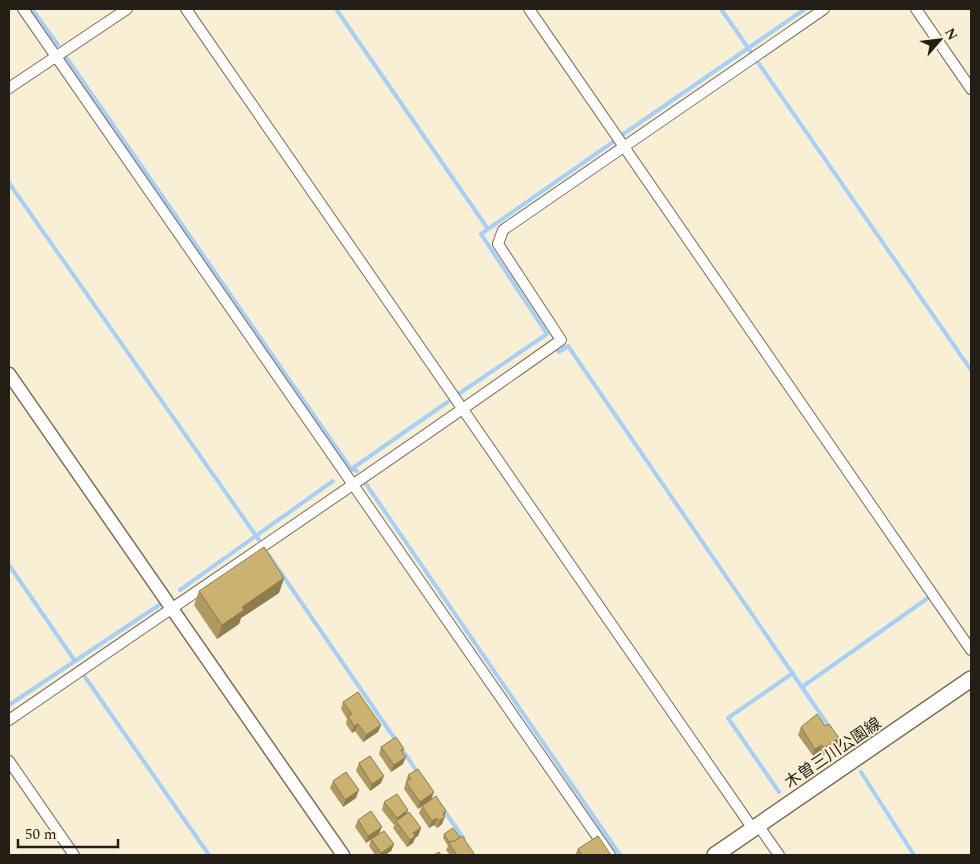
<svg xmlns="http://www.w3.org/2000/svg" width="980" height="864" font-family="Spectral,'Noto Sans JP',serif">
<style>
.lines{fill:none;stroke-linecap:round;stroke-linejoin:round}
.stream{stroke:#a5d0f8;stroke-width:4}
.minor-casing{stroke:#7a7059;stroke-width:12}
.tertiary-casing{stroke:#7a7059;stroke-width:15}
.secondary-casing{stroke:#7a7059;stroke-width:18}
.minor{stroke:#fff;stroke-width:10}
.tertiary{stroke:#fff;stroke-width:12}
.secondary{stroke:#fff;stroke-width:15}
.wall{fill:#af9960}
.shaded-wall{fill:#8f7d4e}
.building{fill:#ccb270;stroke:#8f7d4e}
.labels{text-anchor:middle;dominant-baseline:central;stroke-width:4;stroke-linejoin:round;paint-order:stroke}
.street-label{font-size:16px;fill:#231f16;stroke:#f9efd5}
</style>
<rect width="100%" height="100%" fill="#f9efd5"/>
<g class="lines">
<g class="stream">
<polyline points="32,9 58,45"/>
<polyline points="336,9 488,229"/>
<polyline points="721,9 751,52"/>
<polyline points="66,57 351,469 357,471"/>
<polyline points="757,61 971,370"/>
<polyline points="622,135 805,9"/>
<polyline points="9,183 259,540"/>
<polyline points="557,349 559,352 568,346 830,728"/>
<polyline points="457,395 547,334 481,234 613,142"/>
<polyline points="350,470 449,401"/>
<polyline points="364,481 620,855"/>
<polyline points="268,554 397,742"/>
<polyline points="9,565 75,661"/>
<polyline points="180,590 333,481"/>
<polyline points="85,677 209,855"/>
<polyline points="802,687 928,598"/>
<polyline points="9,705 159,605"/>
<polyline points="836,736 843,746"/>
<polyline points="401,748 418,773"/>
<polyline points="861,772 914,855"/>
<polyline points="779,792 728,718 793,673"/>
<polyline points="443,809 464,839"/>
</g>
<defs>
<g id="minor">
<polyline points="23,9 610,855"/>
<polyline points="186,9 753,829"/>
<polyline points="529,9 971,650"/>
<polyline points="916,9 971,89"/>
<polyline points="9,88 127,9"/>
<path d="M9 720C193 593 379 469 561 340L498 244 503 230 824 9"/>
<polyline points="9,761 74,855"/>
<polyline points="758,825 779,855"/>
</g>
<polyline id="tertiary" points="9,374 343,855"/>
<polyline id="secondary" points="715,855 971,679"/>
</defs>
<use href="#minor" class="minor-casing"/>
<use href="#tertiary" class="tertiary-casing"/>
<use href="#secondary" class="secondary-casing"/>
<use href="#minor" class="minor"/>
<use href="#tertiary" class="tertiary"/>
<use href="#secondary" class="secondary"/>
</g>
<g class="wall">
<polygon points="284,578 279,593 241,618 239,624 217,639 194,605 199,591"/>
<polygon points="343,702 381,725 378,732 363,742 355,731 352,733 346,724 347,719 341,709"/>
<polygon points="825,726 839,738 837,745 822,756 819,752 813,756 798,735 801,727"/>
<polygon points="381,747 404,749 403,752 403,764 391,772 379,754"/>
<polygon points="359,763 381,783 370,791 356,771"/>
<polygon points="408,775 431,799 445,817 442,824 437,828 434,825 429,828 419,813 422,806 418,809 404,789"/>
<polygon points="333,781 356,798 343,807 330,788"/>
<polygon points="384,802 407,814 421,828 418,836 415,838 413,843 407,847 393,828 395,824 394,825 382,810"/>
<polygon points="358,820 379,834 366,843 355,827"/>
<polygon points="444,834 460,837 475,855 450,855 446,850 448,846 443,838"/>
<polygon points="371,839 394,844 391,851 385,855 375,855 369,846"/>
<polygon points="578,849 611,855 575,855"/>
</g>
<g class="shaded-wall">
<polygon points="284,578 279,593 241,618 239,624 217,639 222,625 242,607"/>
<polygon points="358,724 355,731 352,733 354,726"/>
<polygon points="381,725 378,732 363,742 366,735"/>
<polygon points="839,738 837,745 822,756 824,748"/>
<polygon points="822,745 819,752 813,756 815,749"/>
<polygon points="406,757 403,764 391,772 394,765"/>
<polygon points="384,776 381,783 370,791 372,784"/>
<polygon points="359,790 356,798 343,807 345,800"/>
<polygon points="434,792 431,800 418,809 420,802"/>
<polygon points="408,810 405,817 396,821 394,825 397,818"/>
<polygon points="446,811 442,824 437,828 443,814"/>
<polygon points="437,818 434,825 429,828 432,821"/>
<polygon points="382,827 379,834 366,843 368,836"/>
<polygon points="421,828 418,836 415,838 413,843 407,847 413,833"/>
<polygon points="394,844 391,851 385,855 380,855 381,853"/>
</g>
<g class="building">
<polygon points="264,547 284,578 242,607 244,610 222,625 199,591"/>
<polygon points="358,692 381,725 366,735 358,724 354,726 348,716 352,714 343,702"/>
<polygon points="817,714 825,726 829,724 839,738 824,748 822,745 815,749 801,727"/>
<polygon points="396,737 404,749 401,750 406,757 394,765 381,747"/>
<polygon points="370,756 384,776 372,784 359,763"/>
<polygon points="418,769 434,792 420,802 406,782 411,779 408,775"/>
<polygon points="346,772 359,790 345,800 333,781"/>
<polygon points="397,794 408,810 397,818 384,802"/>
<polygon points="436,796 446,811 443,814 445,817 439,821 437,818 432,821 422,806"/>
<polygon points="371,811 382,827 368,836 358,820"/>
<polygon points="409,812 421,828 413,833 415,836 410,840 396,821"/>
<polygon points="453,828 460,837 453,842 452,841 449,842 444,834"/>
<polygon points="384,831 394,844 381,853 371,839"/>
<polygon points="462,836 475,855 457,855 449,843 452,841 453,842"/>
<polygon points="598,836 611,855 582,855 578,849"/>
<polygon points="439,852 441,855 434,855"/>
</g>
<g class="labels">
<g class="street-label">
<text transform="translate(833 753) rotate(-34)">木曽三川公園線</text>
</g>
</g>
<rect width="980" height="864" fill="none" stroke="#231f16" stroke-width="20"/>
<g transform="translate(940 40) rotate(62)" stroke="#f9efd5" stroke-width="4" paint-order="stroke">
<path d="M0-4L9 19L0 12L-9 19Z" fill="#231f16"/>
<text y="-8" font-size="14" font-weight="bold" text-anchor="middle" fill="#231f16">N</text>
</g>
<path d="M18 839v8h100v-8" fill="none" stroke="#231f16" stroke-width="2.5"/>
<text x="25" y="839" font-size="15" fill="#231f16" stroke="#f9efd5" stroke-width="4" paint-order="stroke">50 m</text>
</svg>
